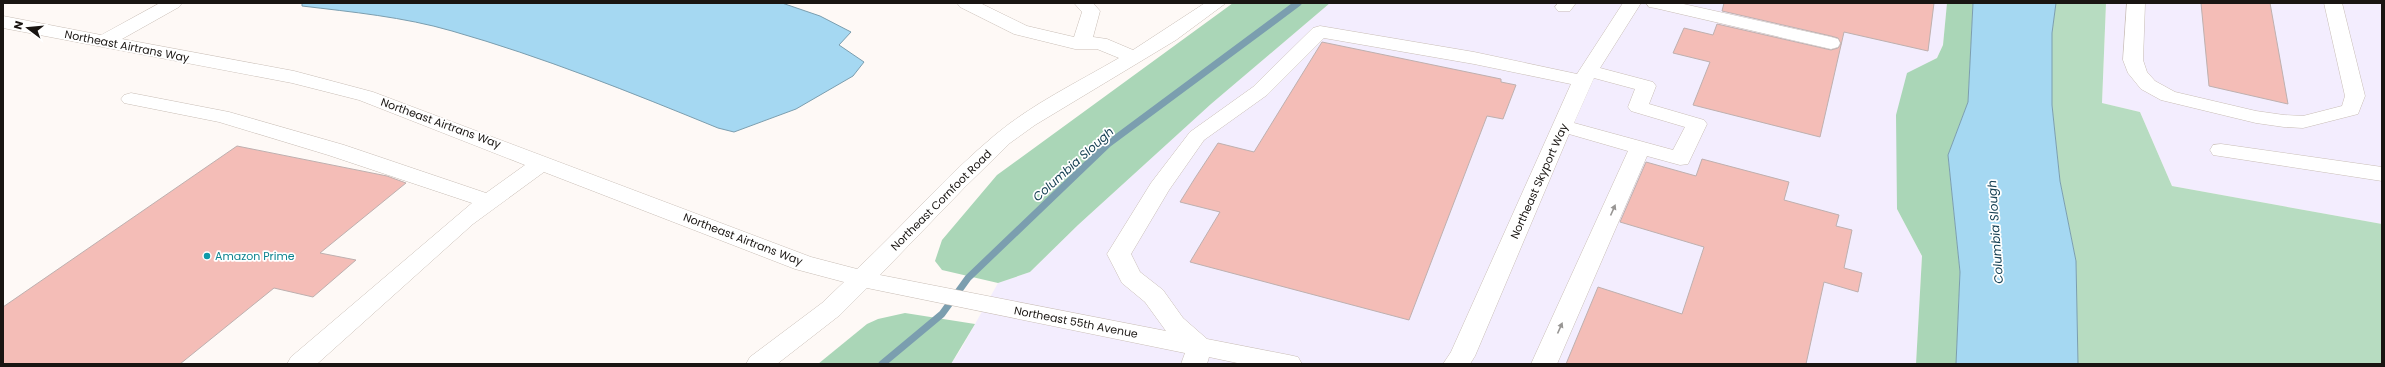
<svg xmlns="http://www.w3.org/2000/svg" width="2385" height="367" font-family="Poppins,sans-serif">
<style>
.industrial{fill:#f3edfe}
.green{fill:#b7dcc1}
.forest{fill:#aad6b7}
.water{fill:#a5d8f2;stroke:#7b9eaf}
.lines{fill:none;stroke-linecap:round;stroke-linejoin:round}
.stream{stroke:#7b9eaf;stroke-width:7}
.building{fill:#f4bdb7;stroke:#beb0af}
.minor-casing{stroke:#c9beb6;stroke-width:1}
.minor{fill:#fff;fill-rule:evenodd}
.oneway{fill:#989694}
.culture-dot{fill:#0f9aa8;stroke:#fff;stroke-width:1.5}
.labels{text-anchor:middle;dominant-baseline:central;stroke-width:3.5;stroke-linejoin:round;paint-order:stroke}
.street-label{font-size:11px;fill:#191512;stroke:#fff}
.culture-label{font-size:11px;fill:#0d838f;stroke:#fff;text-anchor:start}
.water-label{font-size:12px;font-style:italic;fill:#164053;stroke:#fff}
</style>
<rect width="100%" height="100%" fill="#fef9f6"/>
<g class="industrial">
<polygon points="1330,3 1947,3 1943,45 1937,58 1929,62 1897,209 1922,256 1916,364 951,364 961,349 998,283 1030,272 1078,225 1211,104"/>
<polygon points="2106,3 2382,3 2382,224 2172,186 2140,112 2102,103"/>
</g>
<polygon class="green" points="2056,3 2106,3 2102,103 2140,112 2172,186 2382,224 2382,364 2078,364 2076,261 2060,181 2052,105 2052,33"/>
<g class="forest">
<polygon points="1233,3 1330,3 1211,104 1078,225 1030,272 998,283 942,270 935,261 942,240 997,175"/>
<polygon points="1947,3 1973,3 1968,102 1948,155 1960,272 1956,364 1916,364 1922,256 1897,209 1896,115 1907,73 1937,58 1943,45"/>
<polygon points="905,313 975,324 951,364 818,364 867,324 878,319"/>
</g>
<g class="water">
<path d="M302 3H782L820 16 851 32 839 45 864 62 853 76 796 109 734 132 718 128C630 92 543 57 452 31 404 17 352 12 302 6Z"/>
<polygon points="1973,3 2056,3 2052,33 2052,105 2060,181 2076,261 2078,364 1956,364 1960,272 1948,155 1968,102"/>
</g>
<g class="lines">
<polyline class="stream" points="882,364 942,314 968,278 1108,144 1298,3"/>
</g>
<g class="building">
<polygon points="1724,3 1934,3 1928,51 1844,32 1820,137 1693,105 1710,62 1673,53 1684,28 1713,35 1717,24 1831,50 1838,48 1841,44 1838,38 1831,36 1722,11"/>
<polygon points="2201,3 2270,3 2288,104 2209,86"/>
<polygon points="1322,42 1501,79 1501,82 1516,85 1503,119 1487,116 1409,320 1190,262 1220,212 1180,202 1195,178 1218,143 1254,152"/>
<polygon points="237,146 387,176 406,183 320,253 356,260 313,297 274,288 180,364 3,364 3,307"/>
<polygon points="1702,159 1789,182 1784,200 1839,215 1836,226 1852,230 1844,268 1862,273 1858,292 1824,282 1806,364 1566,364 1598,287 1682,314 1704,247 1620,222 1646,162 1696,176"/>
</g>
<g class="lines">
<defs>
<g id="minor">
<path d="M160 3H182L179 7 122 39 294 71 373 92 811 257 857 269C904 225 946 176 995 135 1032 104 1078 82 1119 58L1097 49H1075L1014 34 960 7 957 3H980L1027 26 1074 37 1082 12 1074 3H1093L1100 11 1093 37 1107 39 1133 50 1205 3H1226L1176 40 1035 125 1010 143 965 187 880 275 1166 331 1145 302 1122 283 1107 254 1151 183 1190 132 1253 87 1313 28 1320 26 1474 52 1577 74 1623 3H1641L1600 68 1653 82 1656 86 1649 104 1704 120 1707 124 1688 164 1680 165 1647 156 1557 364H1531L1628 151 1569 134 1475 356 1470 364H1443L1451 352 1571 84 1474 64 1324 38 1267 95 1204 140 1169 190 1131 254 1140 272 1163 290 1183 318 1207 339 1289 355 1298 357 1302 364H1242L1209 357 1207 364H1181L1185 353 867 288 840 315 777 364H746L750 357 822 303 844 282 795 269 544 172 473 224 317 364H287L291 357 472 203 328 155 219 122 124 103 121 99 124 95 131 93 229 112 344 145 486 193 525 165 359 100 292 83 3 28V16L101 35ZM1594 78 1635 89 1628 107 1631 111 1685 127 1673 150 1574 123Z"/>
<polygon points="1558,3 1576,3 1570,11 1558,11 1555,7"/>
<polygon points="1646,3 1679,3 1831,37 1838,39 1840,43 1838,47 1831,49 1655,8 1649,7"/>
<polygon points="2127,3 2145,3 2143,60 2147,72 2155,81 2175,92 2256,111 2284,115 2303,116 2342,106 2345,96 2324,3 2342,3 2365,96 2358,114 2303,128 2284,127 2256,123 2161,100 2141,89 2128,73 2123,60"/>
<polygon points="2221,144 2382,167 2382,181 2213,155 2210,150 2213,145"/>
</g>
</defs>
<use href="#minor" class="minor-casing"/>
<use href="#minor" class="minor"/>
</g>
<defs><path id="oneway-solid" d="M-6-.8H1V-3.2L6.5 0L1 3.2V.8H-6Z"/></defs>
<g class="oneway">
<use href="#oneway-solid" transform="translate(1613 210) rotate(-66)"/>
<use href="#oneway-solid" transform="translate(1560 328) rotate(-66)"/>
</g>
<circle class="culture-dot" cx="207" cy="256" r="4"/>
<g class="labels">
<g class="street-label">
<text transform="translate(127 46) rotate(11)">Northeast Airtrans Way</text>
<text transform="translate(441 123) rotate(20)">Northeast Airtrans Way</text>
<text transform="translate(1539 181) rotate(-66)">Northeast Skyport Way</text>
<text transform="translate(941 200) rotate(-45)">Northeast Cornfoot Road</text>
<text transform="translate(743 239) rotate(21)">Northeast Airtrans Way</text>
<text transform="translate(1076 322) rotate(11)">Northeast 55th Avenue</text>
</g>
<g class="culture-label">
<text x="215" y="256">Amazon Prime</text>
</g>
<g class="water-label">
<text transform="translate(1073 164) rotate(-42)">Columbia Slough</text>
<text transform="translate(1995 232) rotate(-94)">Columbia Slough</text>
</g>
</g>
<rect width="2385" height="367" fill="none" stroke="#191512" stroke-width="8"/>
<g transform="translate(28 28) rotate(286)" stroke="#ffffff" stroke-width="3" paint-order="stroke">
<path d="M0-3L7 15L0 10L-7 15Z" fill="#191512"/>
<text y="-6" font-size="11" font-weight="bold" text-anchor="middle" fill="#191512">N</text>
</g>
</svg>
